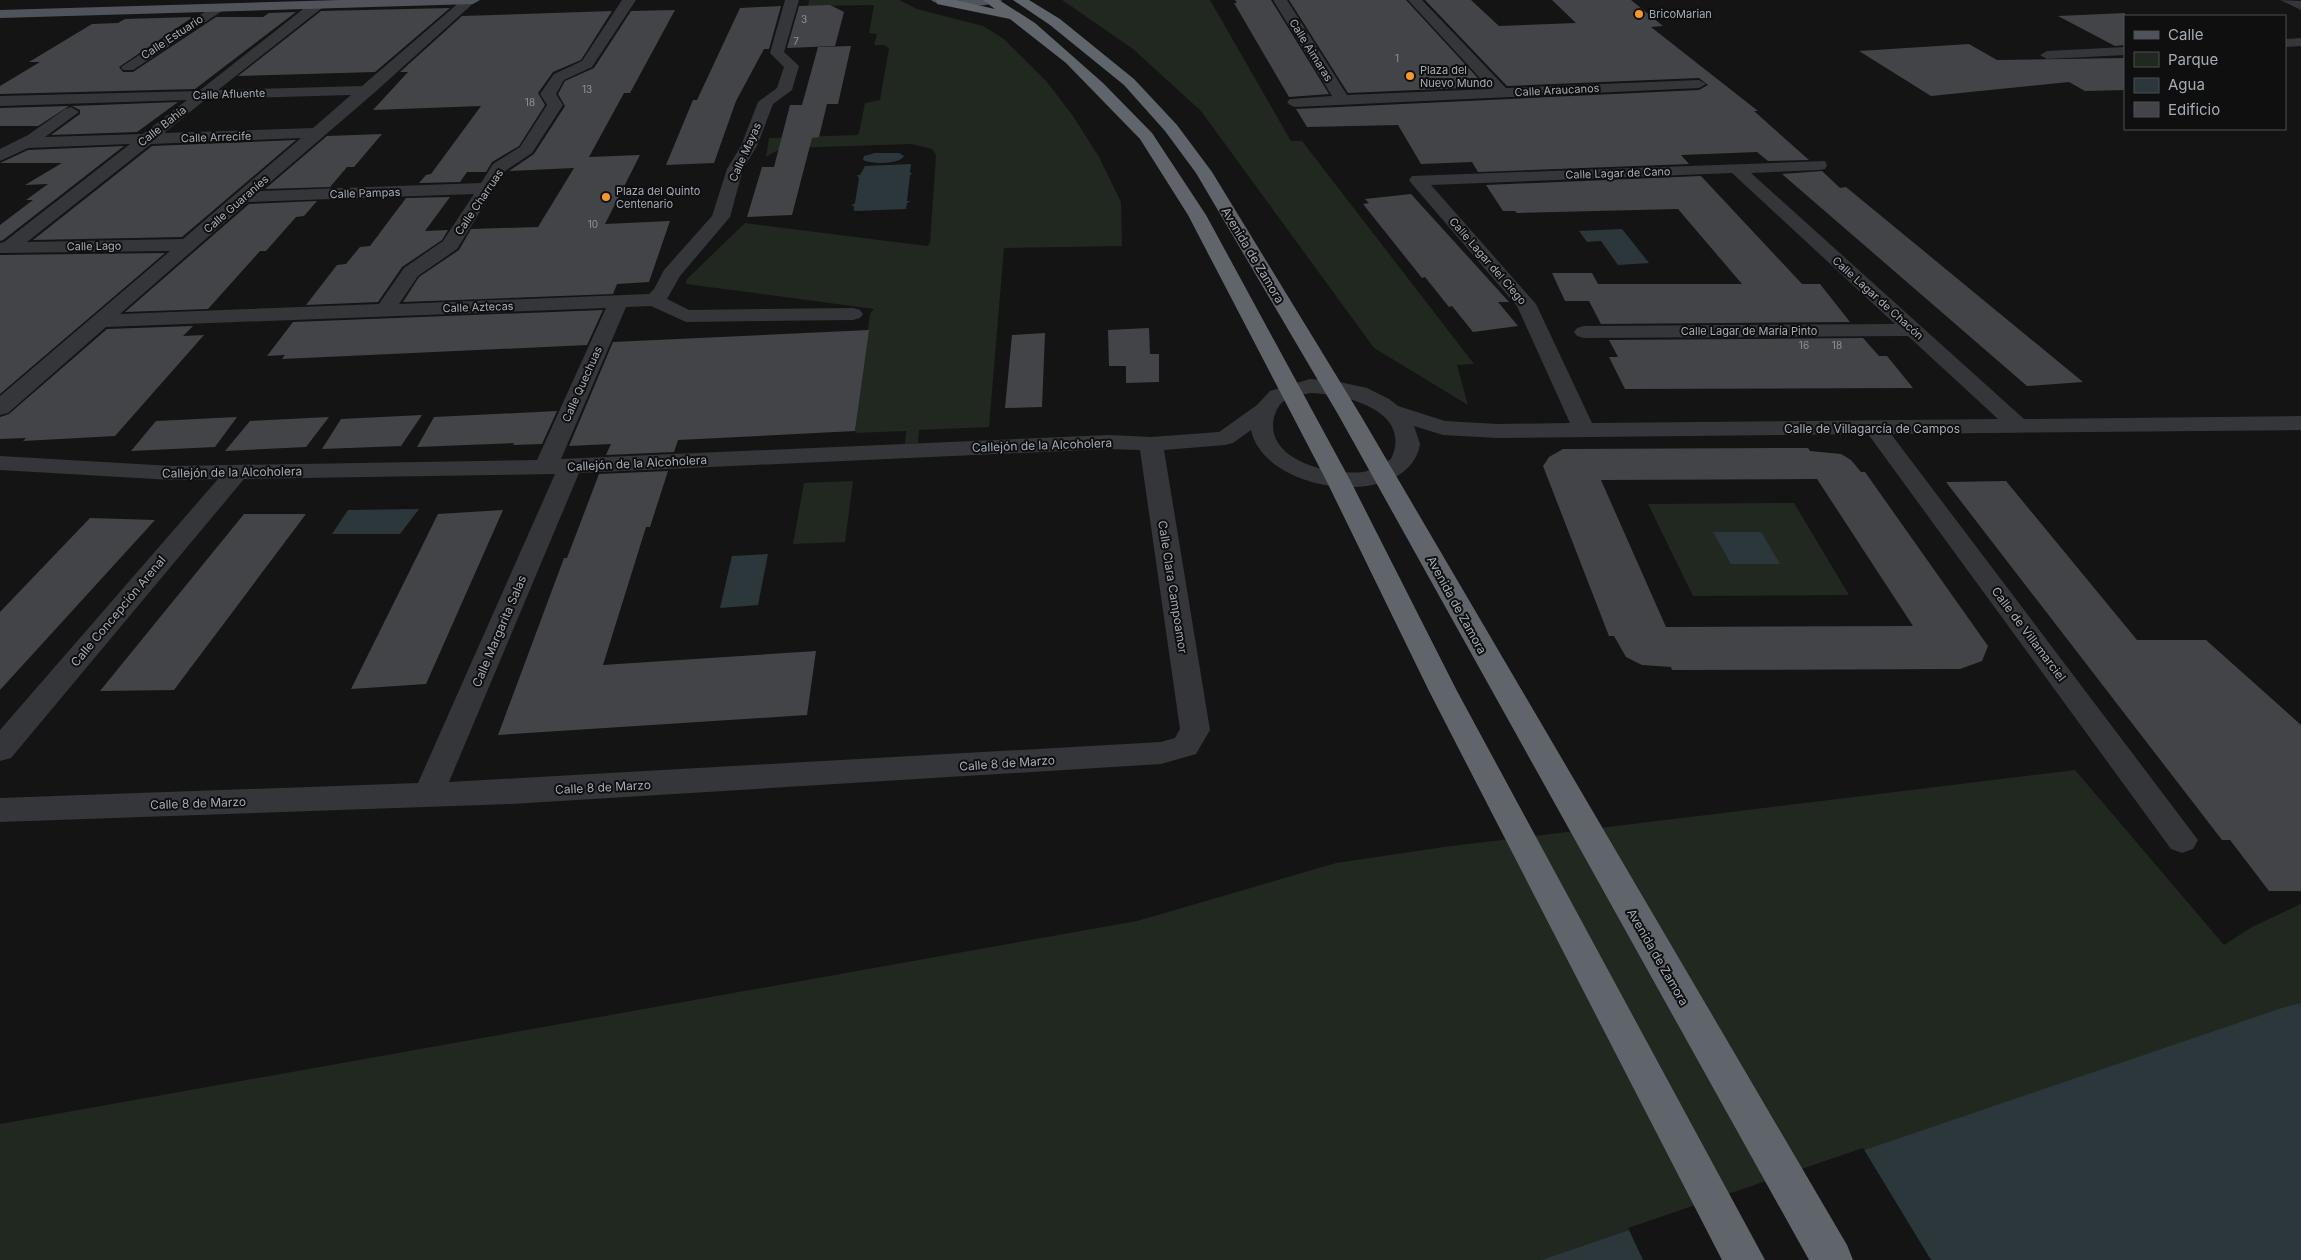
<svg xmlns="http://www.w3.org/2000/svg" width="2301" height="1260" font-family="Inter,sans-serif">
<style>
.green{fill:#202820}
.water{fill:#2c373b}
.pier{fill:#141415}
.building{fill:#434448;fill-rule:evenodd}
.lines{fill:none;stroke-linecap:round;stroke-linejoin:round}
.minor{fill:#34363a;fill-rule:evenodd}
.major{fill:#50545a;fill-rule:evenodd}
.highway{fill:#60656c;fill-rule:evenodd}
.poi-dot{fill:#f6972b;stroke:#0f0f10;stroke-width:2}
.labels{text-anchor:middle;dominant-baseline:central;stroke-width:4;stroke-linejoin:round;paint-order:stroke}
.number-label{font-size:10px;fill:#8c929a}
.far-poi-label{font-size:11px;fill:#a5acb6;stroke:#0f0f10;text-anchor:start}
.far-street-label{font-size:11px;fill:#a5acb6;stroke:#0f0f10}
.street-label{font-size:12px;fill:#a5acb6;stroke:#0f0f10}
</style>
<rect width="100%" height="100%" fill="#141415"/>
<g class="green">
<polygon points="809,0 899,0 917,9 983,26 1004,39 1047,82 1073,116 1099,157 1121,202 1122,246 1004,248 989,427 919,430 918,443 905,444 906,431 855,433 870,314 874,309 686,284 687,279 745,223 927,246 930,243 936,155 932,149 911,144 791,148 776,151 766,157 769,138 857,135 859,133 865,103 880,100 889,48 884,45 874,45 877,34 869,33 874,5 808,6"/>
<polygon points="1062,0 1210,0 1291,141 1302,141 1474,364 1457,365 1468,405 1374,348 1201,111 1133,49"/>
<polygon points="853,481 845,542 793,544 804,483"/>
<polygon points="1794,503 1849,595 1693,596 1648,504"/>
<polygon points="2075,770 2224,945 2252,927 2301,904 2301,1003 1541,1260 0,1260 0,1124 1137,921 1336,863 1444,847"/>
</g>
<g class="water">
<path d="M875 153H899L904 156C899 165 872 164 863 160L864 156Z"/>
<polygon points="911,164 910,173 913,173 910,175 907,201 911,201 907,203 906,209 854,211 854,206 851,206 855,203 859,178 857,175 860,175 865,166"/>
<polygon points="1622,229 1649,263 1618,265 1601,241 1587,242 1579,231"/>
<polygon points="419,509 400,534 332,534 348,510"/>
<polygon points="1713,532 1761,532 1780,564 1731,564"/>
<polygon points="768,554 758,605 720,608 732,556"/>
<polygon points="2301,1003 2301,1260 1541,1260 2279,1009"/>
</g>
<polygon class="pier" points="1863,1148 1931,1260 1643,1260 1628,1228"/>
<g class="building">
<polygon points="1235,0 1271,0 1329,94 1289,97 1234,3 1237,3"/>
<polygon points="1289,0 1406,0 1486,87 1348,93"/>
<polygon points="1425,0 1471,0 1499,26 1576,23 1552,0 1631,0 1663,26 1651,27 1758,111 1754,111 1809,160 1768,161 1757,152 1681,155 1689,164 1478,172 1472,162 1421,164 1398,125 1307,127 1296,109 1699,90 1708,85 1699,78 1507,86"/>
<polygon points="830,5 844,12 835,46 787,48 799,6"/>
<polygon points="781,6 769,49 764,49 736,101 714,163 666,165 693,100 697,100 740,8"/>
<polygon points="450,8 375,72 238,76 321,11"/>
<polygon points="675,10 630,93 624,93 589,157 640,155 605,224 670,221 649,282 617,284 613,294 403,302 419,277 459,250 471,229 538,227 574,168 509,171 534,154 565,106 558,94 565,81 594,68 631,11"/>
<polygon points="612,11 581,60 553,72 538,93 545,105 519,146 492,162 486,172 467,172 460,182 419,183 426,175 431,174 481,106 373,110 408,72 400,72 462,16"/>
<polygon points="296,12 195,89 0,94 0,86 40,62 29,62 92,24 118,23 125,19 193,17 119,67 123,72 133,72 216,17 263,17 269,13"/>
<polygon points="2125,13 2125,45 2115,46 2058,16"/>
<polygon points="1969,44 1997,60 2125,58 2125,90 2085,91 2069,82 1931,96 1859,51"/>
<polygon points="851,46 838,104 827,104 819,137 812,138 792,215 747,217 762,167 774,167 790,105 802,105 818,47"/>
<polygon points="178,102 137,132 51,135 80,114 80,110 72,106"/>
<polygon points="69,106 38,126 0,126 0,108"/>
<polygon points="382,134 354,167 347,167 330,187 265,189 327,136"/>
<polygon points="296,140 182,237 33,240 152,146"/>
<polygon points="124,146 3,240 0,241 0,225 33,200 26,200 48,184 25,185 62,163 0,163 28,150"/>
<polygon points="1822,171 1840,188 1846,187 2083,382 2027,386 1782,174"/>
<polygon points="1701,176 1802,284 1820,284 1850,322 1601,324 1589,301 1565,301 1552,273 1592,273 1598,284 1742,284 1678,209 1517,213 1515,211 1503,211 1486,185"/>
<polygon points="1411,194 1509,302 1498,302 1518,326 1473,332 1452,306 1449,307 1425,277 1422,278 1363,204 1369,203 1365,199"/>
<polygon points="450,197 425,231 448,230 442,240 402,267 378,302 306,305 337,265 346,264 360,247 370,246 406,198"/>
<polygon points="317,201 304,216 296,217 266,251 260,251 208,309 125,312 249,204"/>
<polygon points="165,253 0,394 0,255"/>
<polygon points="603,310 587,345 282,359 285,355 267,356 293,322"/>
<polygon points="193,326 183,336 204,335 115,436 23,441 26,438 0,439 0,417 9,414 107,329"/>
<polygon points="1149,328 1150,354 1159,354 1159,382 1126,383 1126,366 1109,366 1108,330"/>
<polygon points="869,330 855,431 678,440 674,452 606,455 611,444 569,446 613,342"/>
<polygon points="1045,333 1042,407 1005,408 1012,335"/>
<polygon points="1863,338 1879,356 1887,356 1913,388 1625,389 1609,357 1618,357 1609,340"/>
<polygon points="557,411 542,444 513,445 514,443 417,447 434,417"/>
<polygon points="422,415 401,446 322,449 341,419"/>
<polygon points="237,417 215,447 131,451 156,421"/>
<polygon points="329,417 306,447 225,451 250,421"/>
<path d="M1808 448 1810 451 1841 454 1851 460 1861 472H1865L1988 646 1982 661 1960 669 1672 670 1671 667 1642 665 1626 657 1614 636H1609L1543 466 1549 457 1563 449ZM1817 479 1913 626 1666 627 1601 480Z"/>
<polygon points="668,471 650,527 646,527 603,665 816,651 807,715 498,735 564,558 567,558 599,474"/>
<polygon points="2006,481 2137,640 2206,640 2301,725 2301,891 2269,891 2230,840 2222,840 1946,482"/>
<polygon points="503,510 426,684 351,689 438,514"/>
<polygon points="244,514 306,514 174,690 100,691"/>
<polygon points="90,518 155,520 0,690 0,612"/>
</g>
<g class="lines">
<g class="minor">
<path d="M462 0H477L374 93 260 191 481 183 493 164 520 147 547 105 540 94 554 74 582 61 622 0H636L592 67 564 80 556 94 563 105 532 153 505 171 457 249 418 276 399 304 649 294 654 289 664 270 712 216 727 169 741 146 758 102 777 88 784 67 770 53 785 0H799L784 52 799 66 792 90 773 104 757 146 743 169 730 217 680 276 667 299 689 310 853 308 860 310 863 314 860 318 853 320 686 322 651 306 626 307 561 459 1109 435 1151 437 1219 432 1257 405 1270 391 1310 379 1335 381 1367 388 1389 399 1398 406 1445 421 1497 424 1570 423 1517 306 1412 184 1409 180 1412 176 1825 161 1827 165 1825 169 1819 170 1751 173 2024 419 2301 416V430L1891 434 2198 840 2193 849 2182 853 2171 849 1868 434 1497 438 1443 435 1414 426 1420 444C1409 511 1265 495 1251 430L1233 443 1225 445 1164 450 1210 730 1196 754 1161 764 511 804 0 822V798L418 783 555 474 244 479 11 758 0 761V730L218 479 172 480 0 470V456L172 466 537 460 606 308 106 327 8 413 0 415V396L170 251 0 253V243L4 242 130 144 28 148 0 161V149L28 135 65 109 71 107 79 112 45 137 143 134 187 100 0 106V96L199 91 312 2H322L324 5 322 8 218 90 362 86ZM351 95 313 128 164 133 206 99ZM301 138 183 239 27 242 151 144ZM1732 173 1895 324 1584 326 1577 328 1574 332 1577 336 1584 338 1908 336 1998 419 1592 423 1536 304 1431 185ZM474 194 443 241 404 268 379 304 120 314 248 202ZM1310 393C1344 394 1414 410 1391 459 1383 464 1373 470 1363 472 1332 476 1264 461 1274 417 1276 411 1279 404 1284 401 1292 396 1301 395 1310 393ZM1109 449 1140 450 1180 729 1175 738 1161 742 449 782 579 473Z"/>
<polygon points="1273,0 1287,0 1347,95 1490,89 1408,0 1422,0 1506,88 1699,80 1706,84 1699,88 1295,107 1290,105 1287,102 1290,99 1332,96"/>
<polygon points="2280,0 2301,1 2301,10"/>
<polygon points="217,4 222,5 224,8 222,11 133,70 123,70 121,67"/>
<polygon points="2301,38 2301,46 2285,47 2285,39"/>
<polygon points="2125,47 2125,55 2047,59 2040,55 2047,51"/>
</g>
<g class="major">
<polygon points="340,0 480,0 473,4 0,18 0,10"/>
<path d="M931 0H1002C995 8 939 8 931 0Z"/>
</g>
<g class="highway">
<polygon points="936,0 955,0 995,9 983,0 999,0 1035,23 1103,83 1152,133 1206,215 1350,480 1457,691 1765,1260 1722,1260 1429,691 1326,480 1188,215 1140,139 1066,63 1010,19 937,4"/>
<polygon points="1013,0 1029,0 1060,19 1134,79 1177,125 1212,172 1361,416 1847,1245 1853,1260 1809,1260 1339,416 1196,173 1165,131 1124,85 1050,25"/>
</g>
</g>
<g class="poi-dot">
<circle cx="1639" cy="14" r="5"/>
<circle cx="1410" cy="76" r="5"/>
<circle cx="606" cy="197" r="5"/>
</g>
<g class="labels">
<g class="number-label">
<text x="804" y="19">3</text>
<text x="796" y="41">7</text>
<text x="1397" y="58">1</text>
<text x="587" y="89">13</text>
<text x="530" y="102">18</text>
<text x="593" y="224">10</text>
<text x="1804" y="345">16</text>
<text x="1837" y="345">18</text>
</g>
<g class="far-poi-label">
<text x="1649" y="14">BricoMarian</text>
<text x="1420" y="70">Plaza del<tspan x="1420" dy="13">Nuevo Mundo</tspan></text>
<text x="616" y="191">Plaza del Quinto<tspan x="616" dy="13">Centenario</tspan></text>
</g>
<g class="far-street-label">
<text transform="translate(172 37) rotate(-33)">Calle Estuario</text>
<text transform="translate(1311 50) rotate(58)">Calle Aimaras</text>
<text transform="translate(1557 90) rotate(-3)">Calle Araucanos</text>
<text transform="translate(229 94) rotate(-2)">Calle Afluente</text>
<text transform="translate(162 126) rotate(-38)">Calle Bahía</text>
<text transform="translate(216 137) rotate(-2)">Calle Arrecife</text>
<text transform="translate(745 152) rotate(-66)">Calle Mayas</text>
<text transform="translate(1618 173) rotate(-2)">Calle Lagar de Cano</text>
<text transform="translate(365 193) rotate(-2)">Calle Pampas</text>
<text transform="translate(479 202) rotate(-56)">Calle Charruas</text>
<text transform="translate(236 204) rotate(-41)">Calle Guaraníes</text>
<text transform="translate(94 246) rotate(-1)">Calle Lago</text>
<text transform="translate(1488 261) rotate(49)">Calle Lagar del Ciego</text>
<text transform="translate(1878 298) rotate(42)">Calle Lagar de Chacón</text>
<text transform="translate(478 307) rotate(-2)">Calle Aztecas</text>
<text x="1749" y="331">Calle Lagar de María Pinto</text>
<text transform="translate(582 384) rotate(-66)">Calle Quechuas</text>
</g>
<g class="street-label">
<text transform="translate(1253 255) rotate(59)">Avenida de Zamora</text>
<text x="1872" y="428">Calle de Villagarcía de Campos</text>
<text transform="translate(1042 445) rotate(-2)">Callejón de la Alcoholera</text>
<text transform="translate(637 463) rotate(-3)">Callejón de la Alcoholera</text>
<text transform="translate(232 472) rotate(-1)">Callejón de la Alcoholera</text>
<text transform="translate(1173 587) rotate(81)">Calle Clara Campoamor</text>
<text transform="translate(1457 605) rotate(61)">Avenida de Zamora</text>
<text transform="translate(118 611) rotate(-50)">Calle Concepción Arenal</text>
<text transform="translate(499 631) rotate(-67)">Calle Margarita Salas</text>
<text transform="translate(2029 634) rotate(53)">Calle de Villamarciel</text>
<text transform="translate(1007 763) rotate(-4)">Calle 8 de Marzo</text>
<text transform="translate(603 787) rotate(-3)">Calle 8 de Marzo</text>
<text transform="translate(198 803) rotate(-2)">Calle 8 de Marzo</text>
<text transform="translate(1658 957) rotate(60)">Avenida de Zamora</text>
</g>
</g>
<rect x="2124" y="15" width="162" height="115" fill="#0f0f10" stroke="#4b4e52"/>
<rect x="2134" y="31" width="25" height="8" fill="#50545a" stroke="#4b4e52"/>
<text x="2168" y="40" font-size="15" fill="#a5acb6">Calle</text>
<rect x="2134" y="52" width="25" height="15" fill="#202820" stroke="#4b4e52"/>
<text x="2168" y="65" font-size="15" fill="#a5acb6">Parque</text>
<rect x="2134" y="78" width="25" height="15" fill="#2c373b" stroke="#4b4e52"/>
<text x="2168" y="90" font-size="15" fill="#a5acb6">Agua</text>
<rect x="2134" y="102" width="25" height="15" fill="#434448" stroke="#4b4e52"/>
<text x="2168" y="115" font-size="15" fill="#a5acb6">Edificio</text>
</svg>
